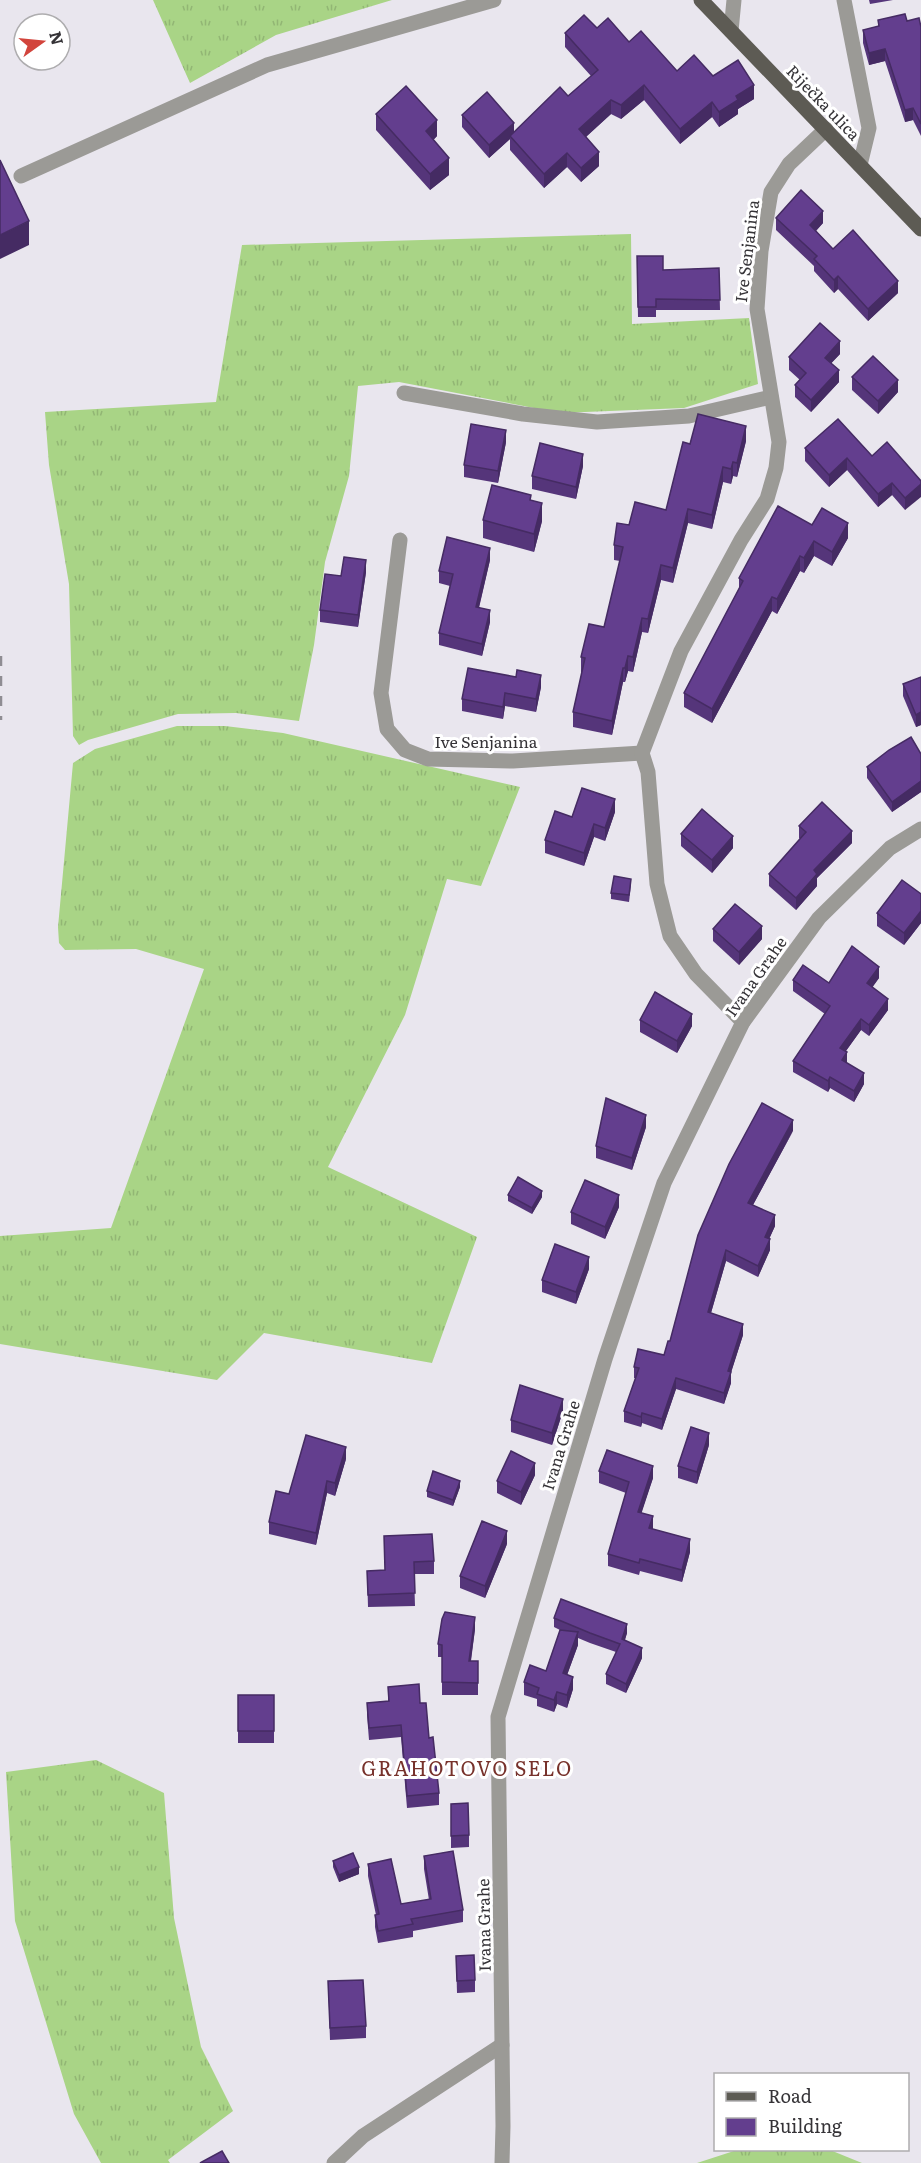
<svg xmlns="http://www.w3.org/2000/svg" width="921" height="2163" font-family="Literata,serif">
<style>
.grass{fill:url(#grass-tufts)}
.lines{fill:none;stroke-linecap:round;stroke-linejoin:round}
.minor{stroke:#9b9a96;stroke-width:15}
.major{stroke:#5d5b54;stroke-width:15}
.rail{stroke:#8f8d93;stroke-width:4.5;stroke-dasharray:10 10;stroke-linecap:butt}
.wall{fill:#55357a}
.shaded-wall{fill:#452b63}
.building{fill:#633e8e;stroke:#452b63;stroke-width:1.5}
.labels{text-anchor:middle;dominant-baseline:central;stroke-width:6;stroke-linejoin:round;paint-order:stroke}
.street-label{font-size:16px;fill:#353337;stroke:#fff}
.quarter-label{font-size:20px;letter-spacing:1.5px;fill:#77312b;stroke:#fff}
</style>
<defs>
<pattern id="grass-tufts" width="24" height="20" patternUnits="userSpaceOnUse" patternTransform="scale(1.5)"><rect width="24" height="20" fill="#a9d486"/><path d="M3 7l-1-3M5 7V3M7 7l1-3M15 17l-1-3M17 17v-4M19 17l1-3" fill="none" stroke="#92b674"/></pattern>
</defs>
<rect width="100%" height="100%" fill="#e9e6ee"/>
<g class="grass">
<polygon points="153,0 392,0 276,35 190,83"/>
<polygon points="631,234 632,324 749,318 758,384 684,408 560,413 399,382 358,386 349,476 325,562 314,645 299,721 236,713 178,714 88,740 79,745 73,736 69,584 49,465 45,412 216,402 242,245"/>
<polygon points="177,726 225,726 283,733 520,787 481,886 447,879 405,1015 328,1167 477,1237 432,1363 264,1333 217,1380 0,1344 0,1236 111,1228 204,969 136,949 65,950 59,943 58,927 73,763 95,749"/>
<polygon points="96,1760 164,1793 174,1918 201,2047 233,2111 168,2160 170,2163 101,2163 74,2114 15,1921 6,1772"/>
<polygon points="737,2150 830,2150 862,2163 697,2163"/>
</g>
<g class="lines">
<g class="minor">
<polyline points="844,0 869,128 860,165"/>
<polyline points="731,31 734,0"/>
<polyline points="21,176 267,65 494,0"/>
<polyline points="404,393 523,414 597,422 689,416 771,397"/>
<polyline points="400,540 381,693 387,729 405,750 428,759 513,761 642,753"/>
<polyline points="743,1022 696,974 670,936 657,884 648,772 642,753 681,651 741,540 767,499 776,468 779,442 757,309 761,251 771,192 789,164 826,129"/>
<polyline points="334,2163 363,2136 502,2045"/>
<polyline points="502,2163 503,2126 498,1717 605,1359 664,1183 743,1022 819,918 890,848 921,829"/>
</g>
<polyline class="major" points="701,0 921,229"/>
<polyline class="rail" points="0,656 0,720"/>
</g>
<g class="wall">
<polygon points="869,0 893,0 870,4"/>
<polygon points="878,20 907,21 921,27 921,136 913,120 905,122 885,61 869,65 863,43 863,30 878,27"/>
<polygon points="597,28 629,42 677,71 713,76 754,99 738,109 738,114 719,127 712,117 680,144 644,100 621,119 611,114 586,137 599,166 581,182 567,167 544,188 510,150 510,139 489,158 462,127 462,115 514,132 568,96 591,76 565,47 565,33"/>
<polygon points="376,114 437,136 433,140 449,175 430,190 376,130"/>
<polygon points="776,218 823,223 816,231 833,249 898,293 868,321 838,289 834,293 814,271 814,266 776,230"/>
<polygon points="637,256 663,270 719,268 720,310 656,310 656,317 638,317"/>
<polygon points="840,354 831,363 839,382 811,412 795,397 795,385 800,380 789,370 789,357"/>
<polygon points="852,377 898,392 878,414 852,390"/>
<polygon points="746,441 737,477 733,476 731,484 723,482 712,529 688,523 673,583 661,580 648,633 642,632 633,672 628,671 625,682 623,682 612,735 573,727 573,712 582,672 581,672 581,657 604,627 620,561 614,560 614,545 629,525 666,510 690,444"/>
<polygon points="506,442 498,483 464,477 464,465"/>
<polygon points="805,448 872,456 921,481 905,510 892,495 878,507 847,470 829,487 805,461"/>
<polygon points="583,466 576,499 532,489 532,476"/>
<polygon points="531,500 542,521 534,552 483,538 483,520"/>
<polygon points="812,525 848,538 832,566 814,556 804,573 800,571 777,614 772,611 712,723 684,707 684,693 739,589 739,578"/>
<polygon points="490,560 479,608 490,622 482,656 439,645 439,633 450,586 439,583 439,571"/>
<polygon points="366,572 358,627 320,622 320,610 341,576"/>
<polygon points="921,677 921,725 916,727 903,696 903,684"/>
<polygon points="541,687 536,712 505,706 503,719 462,711 462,699"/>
<polygon points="921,754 921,792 892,812 867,778 867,767"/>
<polygon points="615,812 605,841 594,837 584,866 545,853 545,840 572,817"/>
<polygon points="799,826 852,843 817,878 817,886 796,910 769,886 769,874 800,839 799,838"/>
<polygon points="681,834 733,848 712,873 681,846"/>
<polygon points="631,885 629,902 611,899 611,893"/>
<polygon points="921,894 921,923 904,945 877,926 877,913"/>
<polygon points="713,929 762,939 739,965 713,941"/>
<polygon points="879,978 872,987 888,1010 869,1036 861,1030 846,1051 847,1063 864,1084 854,1102 830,1088 828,1092 793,1072 793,1061 825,1014 793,991 793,980 829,983"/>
<polygon points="640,1020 692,1026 677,1053 640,1032"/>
<polygon points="646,1127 632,1170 596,1158 596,1146"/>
<polygon points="793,1131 753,1205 775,1226 769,1239 770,1250 758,1277 726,1261 711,1313 743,1335 731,1372 731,1383 724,1404 676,1389 662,1430 642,1423 641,1427 624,1422 624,1411 636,1378 634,1378 634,1367 664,1355 670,1341"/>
<polygon points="508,1195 542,1197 532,1214 508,1201"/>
<polygon points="619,1207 605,1239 571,1224 571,1212"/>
<polygon points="589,1269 576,1304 542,1292 542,1280"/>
<polygon points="563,1411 552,1445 511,1432 511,1420"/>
<polygon points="709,1445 697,1484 678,1478 678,1466"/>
<polygon points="346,1459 335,1496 327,1493 316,1545 269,1534 269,1522 289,1494"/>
<polygon points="599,1471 653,1478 641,1513 652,1529 690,1552 682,1582 640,1571 639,1575 608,1566 608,1554 626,1493 599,1483"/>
<polygon points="535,1475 521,1505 497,1493 497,1481"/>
<polygon points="460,1487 453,1506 427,1497 427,1491"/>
<polygon points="384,1536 434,1561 434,1574 414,1574 415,1606 368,1607 367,1571 385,1570"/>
<polygon points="507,1544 485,1598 460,1588 460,1576"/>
<polygon points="554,1618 627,1633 625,1640 642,1658 626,1693 606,1684 606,1674 616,1652 590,1643 578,1638 578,1645 567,1675 573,1689 567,1708 557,1704 554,1712 537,1706 537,1699 524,1695 524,1682 546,1671 560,1630 554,1627"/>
<polygon points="475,1629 471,1661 478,1661 478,1695 442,1695 442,1657 438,1657 438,1644"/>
<polygon points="388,1687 420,1703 429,1738 439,1793 439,1805 407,1808 401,1737 369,1740 367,1715 367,1703 388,1701"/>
<rect x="238" y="1695" width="36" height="48"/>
<polygon points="451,1804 469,1835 469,1847 451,1848"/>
<polygon points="424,1856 463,1910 463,1922 413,1931 413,1937 378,1943 375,1927 375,1915 376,1915 368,1876 368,1864 401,1904 429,1900 424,1869"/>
<polygon points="333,1861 359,1874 339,1882 333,1867"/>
<polygon points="456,1956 475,1980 475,1992 457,1993"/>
<polygon points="328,1981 366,2026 366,2038 330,2040"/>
</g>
<g class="shaded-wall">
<polygon points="885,49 885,61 869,65 869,53"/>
<polygon points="644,85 644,100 621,119 621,105"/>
<polygon points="754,85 754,99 738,109 738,114 719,127 719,112 736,96"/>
<polygon points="611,100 611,114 579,143 579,129"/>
<polygon points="712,102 712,117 680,144 680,129"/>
<polygon points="913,108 913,120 905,122 905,110"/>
<polygon points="437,120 437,136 426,148 426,131"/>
<polygon points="514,123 514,135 510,136 510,139 489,158 489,145"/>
<polygon points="599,152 599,166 581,182 581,168"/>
<polygon points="567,153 567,167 544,188 544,174"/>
<polygon points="449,158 449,175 430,190 430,174"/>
<polygon points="823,211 823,223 810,237 810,225"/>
<polygon points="29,221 29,245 0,259 0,235"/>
<polygon points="838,276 838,289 834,293 834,280"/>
<polygon points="898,281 898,293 868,321 868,309"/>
<polygon points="840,341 840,354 825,370 825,358"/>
<polygon points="839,370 839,382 811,412 811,400"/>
<polygon points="898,380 898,392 878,414 878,401"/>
<polygon points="746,426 746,441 737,477 737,463"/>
<polygon points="506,430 506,442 498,483 498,471"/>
<polygon points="583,454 583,466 576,499 576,487"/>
<polygon points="847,458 847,470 829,487 829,475"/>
<polygon points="733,462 733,476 731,484 731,469"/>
<polygon points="723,467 723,482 712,529 712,515"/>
<polygon points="892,483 892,495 878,507 878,494"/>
<polygon points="921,484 921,497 905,510 905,498"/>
<polygon points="542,503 542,521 534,552 534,534"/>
<polygon points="688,509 688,523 673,583 673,568"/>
<polygon points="848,523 848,538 832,566 832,552"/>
<polygon points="814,541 814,556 804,573 804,558"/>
<polygon points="490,548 490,560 476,619 476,607"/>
<polygon points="800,556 800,571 777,614 777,599"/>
<polygon points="366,560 366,572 358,627 358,615"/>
<polygon points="661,565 661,580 648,633 648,619"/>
<polygon points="772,597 772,611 712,723 712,709"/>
<polygon points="490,610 490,622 482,656 482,644"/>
<polygon points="642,618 642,632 633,672 633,657"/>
<polygon points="628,656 628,671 625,682 625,668"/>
<polygon points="623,668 623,682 612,735 612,721"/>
<polygon points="541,675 541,687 536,712 536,699"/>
<polygon points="505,693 505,706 503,719 503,707"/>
<polygon points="921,712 921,725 916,727 916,715"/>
<polygon points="921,781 921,792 892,812 892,802"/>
<polygon points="615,799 615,812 605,841 605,828"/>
<polygon points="594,824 594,837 584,866 584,853"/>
<polygon points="852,831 852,843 817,878 817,886 796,910 796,898 814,870"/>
<polygon points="733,836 733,848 712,873 712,860"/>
<polygon points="921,911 921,923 904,945 904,933"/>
<polygon points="762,926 762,939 739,965 739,952"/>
<polygon points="879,967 879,978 867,995 867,983"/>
<polygon points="888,999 888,1010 869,1036 869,1025"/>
<polygon points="692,1014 692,1026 677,1053 677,1041"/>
<polygon points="861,1019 861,1030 840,1059 840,1048"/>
<polygon points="847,1052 847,1064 842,1060"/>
<polygon points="864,1073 864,1084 854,1102 854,1091"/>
<polygon points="830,1077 830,1088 828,1092 828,1081"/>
<polygon points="646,1115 646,1127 632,1170 632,1158"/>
<polygon points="793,1120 793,1131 748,1214 748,1203"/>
<polygon points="542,1191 542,1197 532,1214 532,1208"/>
<polygon points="619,1195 619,1207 605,1239 605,1227"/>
<polygon points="775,1215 775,1226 765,1248 765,1237"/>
<polygon points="770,1239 770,1250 758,1277 758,1266"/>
<polygon points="726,1250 726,1261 708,1323 708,1312"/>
<polygon points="589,1257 589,1269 576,1304 576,1292"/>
<polygon points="743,1324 743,1335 730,1376 731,1372 731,1383 724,1404 724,1393 728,1371"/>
<polygon points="676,1378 676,1389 662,1430 662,1419"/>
<polygon points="563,1399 563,1411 552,1445 552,1433"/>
<polygon points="642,1413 642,1423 641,1427 641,1417"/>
<polygon points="709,1433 709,1445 697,1484 697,1472"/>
<polygon points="346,1447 346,1459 335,1496 335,1483"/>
<polygon points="535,1463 535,1475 521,1505 521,1492"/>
<polygon points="653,1466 653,1478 638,1524 638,1512"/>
<polygon points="327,1481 327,1493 316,1545 316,1533"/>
<polygon points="460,1481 460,1487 453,1506 453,1500"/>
<polygon points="653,1516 653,1529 649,1541 649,1528"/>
<polygon points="507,1531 507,1544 485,1598 485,1586"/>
<polygon points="690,1539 690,1552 682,1582 682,1570"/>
<polygon points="475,1617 475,1629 469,1673 469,1661"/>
<polygon points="627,1624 627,1633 622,1648 622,1639"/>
<polygon points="578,1632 578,1645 563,1686 563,1673"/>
<polygon points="642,1648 642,1658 626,1693 626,1684"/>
<polygon points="573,1677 573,1689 567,1708 567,1695"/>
<polygon points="557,1692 557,1704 554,1712 554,1700"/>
<polygon points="359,1867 359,1874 339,1882 339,1875"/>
</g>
<g class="building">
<polygon points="905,14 907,21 919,18 921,27 921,124 913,108 905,110 885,49 869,53 863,30 879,26 878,20"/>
<polygon points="584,15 597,28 608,18 629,42 641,31 677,71 694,55 713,76 738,60 754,85 736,96 738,100 719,112 712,102 680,129 644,85 621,105 611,100 579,129 599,152 581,168 567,153 544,174 510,136 560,87 568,96 598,70 565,33"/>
<polygon points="406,86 437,120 426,131 449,158 430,174 376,114"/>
<polygon points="487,92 514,123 489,145 462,115"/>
<polygon points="0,160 29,221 0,235"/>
<polygon points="801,190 823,211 810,225 833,249 853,230 898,281 868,309 838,276 834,280 814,259 817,256 776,218"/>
<polygon points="637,256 663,256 663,270 719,268 720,300 656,299 656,307 638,307"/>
<polygon points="820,323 840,341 825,358 839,370 811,400 795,385 806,373 789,357"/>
<polygon points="873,356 898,380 878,401 852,377"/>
<polygon points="698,414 746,426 737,463 733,462 731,469 723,467 712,515 688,509 673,568 661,565 648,619 642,618 633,657 628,656 625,668 623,668 612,721 573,712 585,658 581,657 589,624 604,627 623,547 614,545 617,523 629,525 635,502 666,510 683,442 690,444"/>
<polygon points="838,419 872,456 887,442 921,481 921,484 905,498 892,483 878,494 847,458 829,475 805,448"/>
<polygon points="471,424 506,430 498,471 464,465"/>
<polygon points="540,443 583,454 576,487 532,476"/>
<polygon points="492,485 531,495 530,500 542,503 534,534 483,520"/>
<polygon points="778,506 812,525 822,508 848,523 832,552 814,541 804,558 800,556 777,599 772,597 712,709 684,693 743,581 739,578"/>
<polygon points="447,537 490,548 476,607 490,610 482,644 439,633 453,574 439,571"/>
<polygon points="344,557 366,560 358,615 320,610 325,574 341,576"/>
<polygon points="468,668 516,677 517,670 541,675 536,699 505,693 503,707 462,699"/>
<polygon points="921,677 921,712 916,715 903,684"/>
<polygon points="911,737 921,754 921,781 892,802 867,767 889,750"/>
<polygon points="582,788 615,799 605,828 594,824 584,853 545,840 555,811 572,817"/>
<polygon points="822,802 852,831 814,870 817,874 796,898 769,874 806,832 799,826"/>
<polygon points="702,809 733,836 712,860 681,834"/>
<polygon points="614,876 631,879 629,895 611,893"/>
<polygon points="902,880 921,894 921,911 904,933 877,913"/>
<polygon points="735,904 762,926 739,952 713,929"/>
<polygon points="852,946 879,967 867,983 888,999 869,1025 861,1019 840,1048 847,1052 842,1060 864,1073 854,1091 830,1077 828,1081 793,1061 830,1006 793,980 803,965 829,983"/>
<polygon points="655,992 692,1014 677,1041 640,1020"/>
<polygon points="606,1098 646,1115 632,1158 596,1146"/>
<polygon points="762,1103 793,1120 748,1203 775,1215 765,1237 770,1239 758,1266 726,1250 708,1312 743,1324 728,1371 731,1372 724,1393 676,1378 662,1419 642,1413 641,1417 624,1411 639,1368 634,1367 638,1349 664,1355 668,1341 670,1341 698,1235 729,1164"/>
<polygon points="518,1177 542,1191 532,1208 508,1195"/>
<polygon points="585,1180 619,1195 605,1227 571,1212"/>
<polygon points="555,1244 589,1257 576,1292 542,1280"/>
<polygon points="520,1385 563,1399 552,1433 511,1420"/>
<polygon points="691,1427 709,1433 697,1472 678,1466"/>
<polygon points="306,1435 346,1447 335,1483 327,1481 316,1533 269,1522 276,1491 289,1494"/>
<polygon points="607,1450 653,1466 638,1512 653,1516 649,1528 690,1539 682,1570 640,1559 639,1563 608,1554 629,1482 599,1471"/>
<polygon points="511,1451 535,1463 521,1492 497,1481"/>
<polygon points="433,1471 460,1481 453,1500 427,1491"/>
<polygon points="482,1521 507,1531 485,1586 460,1576"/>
<polygon points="432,1534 434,1561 414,1562 415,1593 368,1595 367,1571 385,1570 384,1536"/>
<polygon points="561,1599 627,1624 622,1639 642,1648 626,1684 606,1674 620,1644 590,1633 554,1618"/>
<polygon points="445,1612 475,1617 469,1661 478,1661 478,1683 442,1682 442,1645 438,1644 442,1619"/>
<polygon points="560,1630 578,1632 563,1673 573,1677 567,1695 557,1692 554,1700 537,1694 539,1688 524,1682 530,1665 546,1671"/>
<polygon points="419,1684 420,1703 426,1703 429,1738 433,1737 439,1793 407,1796 401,1725 369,1728 367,1703 389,1701 388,1687"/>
<rect x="238" y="1695" width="36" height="36"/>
<polygon points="468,1803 469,1835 451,1836 451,1804"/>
<polygon points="453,1851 463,1910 411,1919 413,1924 378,1931 375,1915 379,1914 368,1864 391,1859 401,1904 431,1899 424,1856"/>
<polygon points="353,1853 359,1867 339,1875 333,1861"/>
<polygon points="474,1955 475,1980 457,1981 456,1956"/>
<polygon points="363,1980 366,2026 330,2028 328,1981"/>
<polygon points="222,2151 229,2163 200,2163"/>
</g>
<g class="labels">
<g class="street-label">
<text transform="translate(824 102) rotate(46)">Riječka ulica</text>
<text transform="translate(746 251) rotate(-83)">Ive Senjanina</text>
<text x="486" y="741">Ive Senjanina</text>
<text transform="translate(755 976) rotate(-55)">Ivana Grahe</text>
<text transform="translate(560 1445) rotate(-73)">Ivana Grahe</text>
<text transform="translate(483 1925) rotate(-91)">Ivana Grahe</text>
</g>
<g class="quarter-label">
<text x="467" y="1767">GRAHOTOVO SELO</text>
</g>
</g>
<rect x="714" y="2073" width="195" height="78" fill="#ffffff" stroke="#aeadaf" stroke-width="1.5"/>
<rect x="726" y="2092" width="30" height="9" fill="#5d5b54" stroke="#aeadaf" stroke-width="1.5"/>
<text x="768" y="2103" font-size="18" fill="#353337">Road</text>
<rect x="726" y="2118" width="30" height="18" fill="#633e8e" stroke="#aeadaf" stroke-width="1.5"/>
<text x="768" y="2133" font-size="18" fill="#353337">Building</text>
<g transform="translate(42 42) rotate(75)"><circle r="28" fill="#ffffff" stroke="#aeadaf" stroke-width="1.5"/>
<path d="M0-4.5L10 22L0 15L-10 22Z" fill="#d2443c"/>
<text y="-9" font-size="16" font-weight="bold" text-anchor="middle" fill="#353337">N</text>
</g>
</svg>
